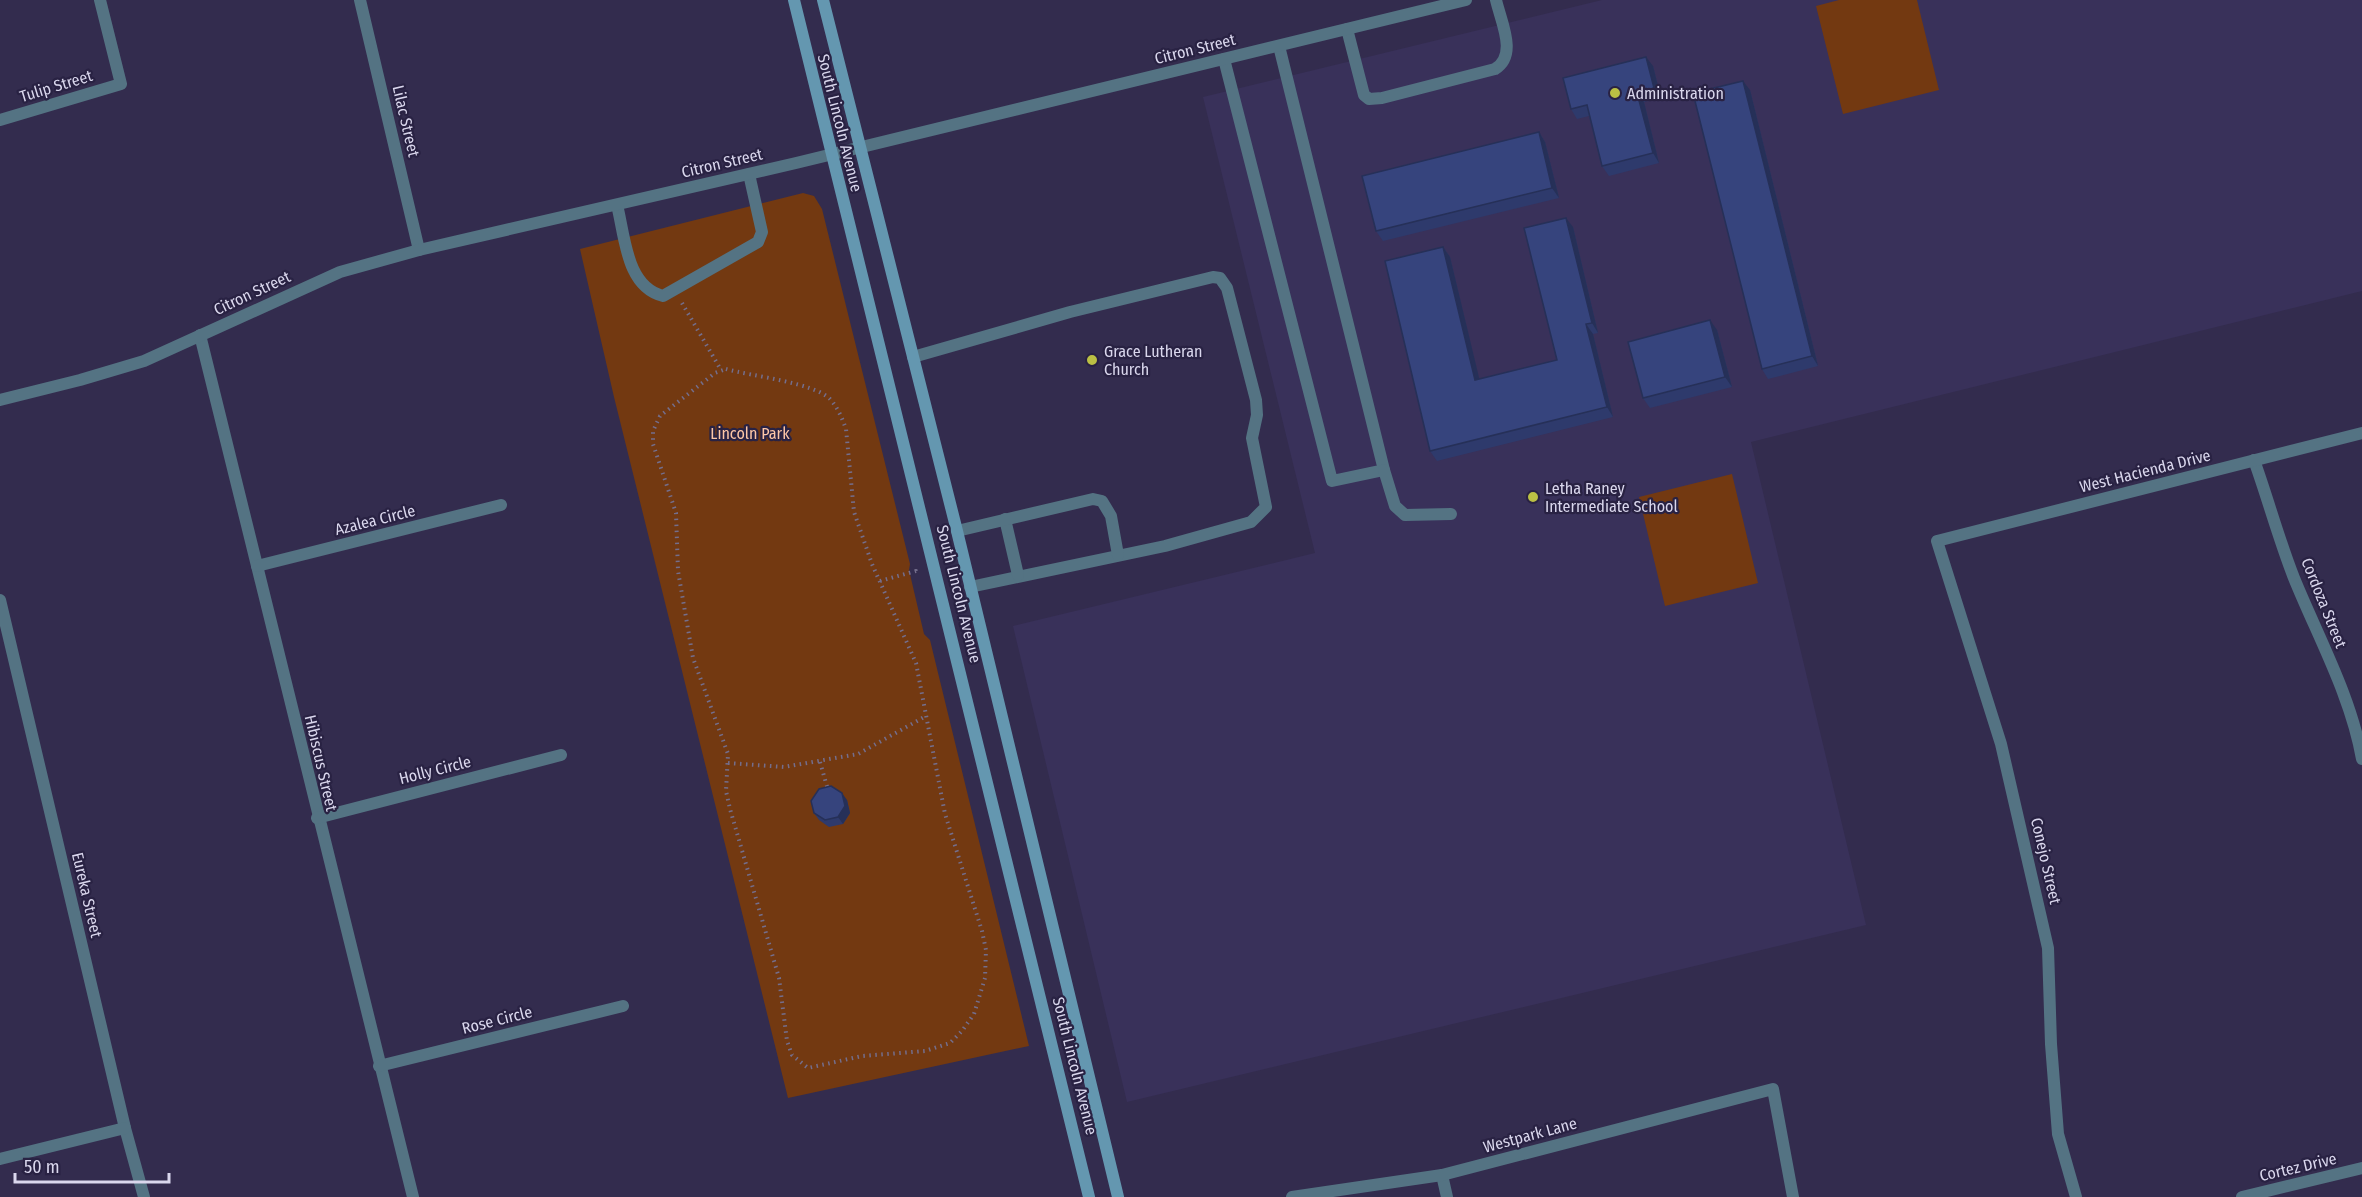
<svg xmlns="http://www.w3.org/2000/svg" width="2362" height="1197" font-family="'Fira Sans Condensed',sans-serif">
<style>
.built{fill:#39315a}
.green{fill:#733911}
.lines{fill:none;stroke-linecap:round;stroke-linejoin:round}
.path{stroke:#746e8c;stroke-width:4;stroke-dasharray:1.5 4.5;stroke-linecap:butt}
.service{stroke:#547383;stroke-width:12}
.minor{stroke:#547383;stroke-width:12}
.secondary{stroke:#6497b0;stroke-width:12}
.wall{fill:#2e3a6c}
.shaded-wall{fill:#263058}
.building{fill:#36447d;stroke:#263058;stroke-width:1.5}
.poi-dot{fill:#bbc044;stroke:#292243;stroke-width:2}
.labels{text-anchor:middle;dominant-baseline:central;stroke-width:4.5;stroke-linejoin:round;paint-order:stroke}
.street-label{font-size:16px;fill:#dad7ed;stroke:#292243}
.poi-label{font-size:16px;fill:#dad7ed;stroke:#292243;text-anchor:start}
.park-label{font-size:16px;fill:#fec7a7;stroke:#292243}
</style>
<rect width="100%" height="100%" fill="#332c4e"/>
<polygon class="built" points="1602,0 2362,0 2362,291 1751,442 1866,925 1127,1102 1013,626 1315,553 1203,97"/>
<g class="green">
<polygon points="1839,0 1917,0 1939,90 1843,114 1816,6"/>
<polygon points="803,193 814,196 822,209 910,564 909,570 924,634 930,640 1029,1046 788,1098 614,397 580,249"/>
<polygon points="1732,474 1758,583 1665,606 1639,497"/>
</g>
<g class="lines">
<g class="path">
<polyline points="682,303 721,370"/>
<path d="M726 369C751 376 815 383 830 399 838 408 842 418 846 429L854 512 872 564 916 663 945 814 982 931 986 950 985 978 974 1014 962 1031 950 1043 925 1051 862 1056 808 1068 792 1055 787 1041 779 978 730 809 726 791 728 754 693 658 678 571 676 513 653 444V431L660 416 715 373Z"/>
<polyline points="880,581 916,571 917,574"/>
<polyline points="820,762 828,790"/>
<polyline points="728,763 784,767 858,754 926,716"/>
</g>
<g class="service">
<path d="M1347 29 1364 95 1369 99 1382 98 1495 69C1518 55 1501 22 1496 0"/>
<polyline points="1224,59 1332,481 1384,470 1279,46"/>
<path d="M617 205C625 236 626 287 663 296L758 242 762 232 749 174"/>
<polyline points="913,357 1070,312 1213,277 1220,278 1227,288 1256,400 1257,415 1252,438 1266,507 1251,522 1165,546 970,587"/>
<polyline points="1384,470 1395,506 1405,515 1451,514"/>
<polyline points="1005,519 1018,575"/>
<polyline points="957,531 1093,499 1102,501 1111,516 1118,555"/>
</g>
<g class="minor">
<polyline points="360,0 419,250"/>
<polyline points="0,120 121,84 100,0"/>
<polyline points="200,335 413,1197"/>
<polyline points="0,400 80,380 144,361 340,272 419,250 796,163 1466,0"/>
<path d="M2254 460C2268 499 2279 540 2294 578 2318 637 2351 696 2362 759"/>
<polyline points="257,566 501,505"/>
<polyline points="0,600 125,1128 144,1197"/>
<polyline points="317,818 561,755"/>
<polyline points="379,1066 623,1006"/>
<polyline points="0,1159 125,1128"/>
<polyline points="1442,1175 1447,1197"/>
<polyline points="1292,1197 1442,1175 1773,1089 1793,1197"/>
<polyline points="2076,1197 2058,1134 2051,1044 2048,948 2001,744 1937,541 2362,433"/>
<polyline points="2242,1197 2362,1168"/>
</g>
<g class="secondary">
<polyline points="794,0 1089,1197"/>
<polyline points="823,0 957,531 1118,1197"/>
</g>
</g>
<g class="wall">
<polygon points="1653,66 1661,98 1644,102 1659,163 1609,176 1602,166 1589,116 1577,119 1571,109"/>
<polygon points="1750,90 1818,366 1768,379 1762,369"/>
<polygon points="1539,132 1545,142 1559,198 1383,241 1376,231"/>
<polygon points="1573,227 1598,333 1593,334 1613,417 1437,461 1430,451 1443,247 1450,257 1479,379 1557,360"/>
<polygon points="1717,330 1732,387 1650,408 1643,398"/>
<polygon points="847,800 850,813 843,824 829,827 819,820 814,813"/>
</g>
<g class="shaded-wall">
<polygon points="1646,57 1653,66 1661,98 1654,88"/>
<polygon points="1743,81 1750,90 1818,366 1812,356"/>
<polygon points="1637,93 1644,102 1659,163 1653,153"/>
<polygon points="1539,132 1545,142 1559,198 1552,188"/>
<polygon points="1566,218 1573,227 1598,333 1592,323"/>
<polygon points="1443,247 1450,257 1482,390 1475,380"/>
<polygon points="1710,320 1717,330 1732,387 1725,377"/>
<polygon points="1586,324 1593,334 1613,417 1607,407"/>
<polygon points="842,793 847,800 850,813 843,824 838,817"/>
</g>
<g class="building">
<polygon points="1646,57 1654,88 1637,93 1653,153 1602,166 1587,105 1571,109 1563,78"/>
<polygon points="1743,81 1812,356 1762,369 1693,93"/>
<polygon points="1539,132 1552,188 1376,231 1362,176"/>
<polygon points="1566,218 1592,323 1586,324 1607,407 1430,451 1385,261 1443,247 1475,380 1557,360 1524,228"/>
<polygon points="1710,320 1725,377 1643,398 1628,342"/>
<polygon points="831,786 842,793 845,806 838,817 825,820 814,813 811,801 819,789"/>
</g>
<g class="poi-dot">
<circle cx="1615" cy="93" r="6"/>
<circle cx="1092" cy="360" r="6"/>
<circle cx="1533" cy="497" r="6"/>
</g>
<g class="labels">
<g class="street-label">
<text transform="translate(1195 49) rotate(-14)">Citron Street</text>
<text transform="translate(56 86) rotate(-17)">Tulip Street</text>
<text transform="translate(406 121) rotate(77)">Lilac Street</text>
<text transform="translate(840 123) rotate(76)">South Lincoln Avenue</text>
<text transform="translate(722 163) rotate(-13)">Citron Street</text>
<text transform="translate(252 293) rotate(-25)">Citron Street</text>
<text transform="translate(2145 471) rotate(-14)">West Hacienda Drive</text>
<text transform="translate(375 520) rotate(-14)">Azalea Circle</text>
<text transform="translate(959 594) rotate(76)">South Lincoln Avenue</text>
<text transform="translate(2324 603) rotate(68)">Cordoza Street</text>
<text transform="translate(321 763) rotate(77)">Hibiscus Street</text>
<text transform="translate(435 770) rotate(-14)">Holly Circle</text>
<text transform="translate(2046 861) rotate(77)">Conejo Street</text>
<text transform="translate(87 895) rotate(77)">Eureka Street</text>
<text transform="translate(497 1020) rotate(-14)">Rose Circle</text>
<text transform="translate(1075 1066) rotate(76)">South Lincoln Avenue</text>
<text transform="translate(1530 1135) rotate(-15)">Westpark Lane</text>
<text transform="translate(2298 1167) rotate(-13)">Cortez Drive</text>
</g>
<g class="poi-label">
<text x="1627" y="93">Administration</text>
<text x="1104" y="351">Grace Lutheran<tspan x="1104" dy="18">Church</tspan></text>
<text x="1545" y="488">Letha Raney<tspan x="1545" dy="18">Intermediate School</tspan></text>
</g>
<g class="park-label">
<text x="750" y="433">Lincoln Park</text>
</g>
</g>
<path d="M15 1173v9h154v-9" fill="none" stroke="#dad7ed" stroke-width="3"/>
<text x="24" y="1173" font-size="18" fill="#dad7ed" stroke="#292243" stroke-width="4.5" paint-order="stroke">50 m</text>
</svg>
